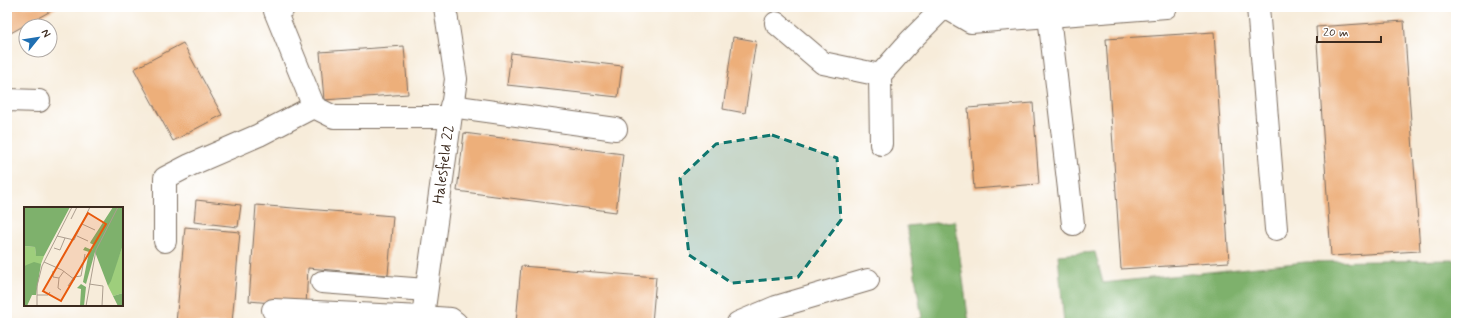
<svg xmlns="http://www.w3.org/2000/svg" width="1463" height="330" font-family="Mynerve,sans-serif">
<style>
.forest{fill:#7eb16c;stroke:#5c6e45}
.building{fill:#edaf7a}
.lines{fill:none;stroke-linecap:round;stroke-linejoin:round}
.minor-casing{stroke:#7d6e60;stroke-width:24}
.minor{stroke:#fff;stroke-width:22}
.marked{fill:#0f766e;fill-opacity:0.2;stroke:#0f766e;stroke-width:3;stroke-dasharray:8 5;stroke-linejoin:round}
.labels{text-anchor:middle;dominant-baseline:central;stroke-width:4;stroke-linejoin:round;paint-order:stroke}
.street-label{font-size:15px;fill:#3b2a1e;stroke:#fff}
.inset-road{fill:none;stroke:#ac9e8f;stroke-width:1}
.view{fill:#e8590c;fill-opacity:0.15;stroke:#e8590c;stroke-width:2}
.inset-edge{fill:none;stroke:#3b2a1e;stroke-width:2}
</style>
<rect width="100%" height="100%" fill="#fff"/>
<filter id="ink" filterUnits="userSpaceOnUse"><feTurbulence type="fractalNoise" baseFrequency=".025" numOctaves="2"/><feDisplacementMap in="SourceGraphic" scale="8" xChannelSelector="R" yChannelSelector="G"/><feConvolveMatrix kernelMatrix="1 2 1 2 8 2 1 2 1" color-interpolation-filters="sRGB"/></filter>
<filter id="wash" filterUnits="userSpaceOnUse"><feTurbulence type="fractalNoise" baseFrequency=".012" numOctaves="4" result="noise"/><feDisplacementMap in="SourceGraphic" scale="16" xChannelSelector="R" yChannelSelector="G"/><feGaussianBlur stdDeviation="0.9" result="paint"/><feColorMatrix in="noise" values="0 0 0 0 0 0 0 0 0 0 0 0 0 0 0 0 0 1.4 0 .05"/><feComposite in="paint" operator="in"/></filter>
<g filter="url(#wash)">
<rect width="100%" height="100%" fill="#f7ecda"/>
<g class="forest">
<polygon points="955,221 969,323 906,323 922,318 907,226"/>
<polygon points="1095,252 1103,283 1306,262 1456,260 1456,323 1064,323 1058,255"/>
</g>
<g id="blocks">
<g class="building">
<polygon points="7,7 58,7 7,35"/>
<polygon points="1404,21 1420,251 1331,256 1316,27"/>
<polygon points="1214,32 1229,262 1121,269 1106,39"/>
<polygon points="733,37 756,41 745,113 723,109"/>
<polygon points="183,43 222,115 173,141 134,69"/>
<polygon points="404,46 408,94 324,100 320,52"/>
<polygon points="511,53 622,66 618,97 507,85"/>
<polygon points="1033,103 1039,184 974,189 968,108"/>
<polygon points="464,133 623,154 616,212 457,191"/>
<polygon points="196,200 241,205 238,227 194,222"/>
<polygon points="256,205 393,216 388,275 308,268 306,306 249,301"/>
<polygon points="185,227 240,232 232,323 176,323"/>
<polygon points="521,266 656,277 652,323 516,323"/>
</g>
</g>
</g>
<g filter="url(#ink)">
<use href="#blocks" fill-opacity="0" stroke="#7d6e60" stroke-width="1"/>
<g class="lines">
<defs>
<g id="minor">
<polyline points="284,7 275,11 314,107 334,117 450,117"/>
<polyline points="945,7 971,22 1166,7"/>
<polyline points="1258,7 1276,229"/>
<polyline points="1049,16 1073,224"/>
<polyline points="776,23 823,63 880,75"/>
<polyline points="7,100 39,101"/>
<polyline points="451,106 616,129"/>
<polyline points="881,144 880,75 911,40 944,7"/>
<polyline points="165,241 165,178 190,165 259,135 313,107"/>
<polyline points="322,282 426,290"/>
<polyline points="273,310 422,317 451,319 456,323"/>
<path id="s1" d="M422 323 456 79 445 7"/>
<polyline points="738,323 776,307 868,280"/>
</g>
</defs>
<use href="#minor" class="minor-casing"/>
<use href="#minor" class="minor"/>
</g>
</g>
<path class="marked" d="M772 135 837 158 841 220 798 277 732 283 689 255 680 178 716 144Z"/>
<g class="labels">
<g class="street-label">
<text stroke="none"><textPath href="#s1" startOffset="160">Halesfield 22</textPath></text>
</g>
</g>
<g transform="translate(24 207)">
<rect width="99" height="99" fill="#f7ecda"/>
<path d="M99 38V86L89 89 84 79ZM0 39 11 40 12 48 20 49 17 57 0 59Z" fill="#9ece7c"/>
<path d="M0 0H46L20 49H12L11 40 0 39ZM89 0H99V38L87 74 84 79 71 45 62 77 59 75 65 45 59 43 61 40 68 43 70 38 66 36 67 34ZM10 55 17 57 12 88H8L3 99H0V59ZM57 77 62 80 60 99H56L57 82 53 81ZM99 86V99H94L89 89Z" fill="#7eb16c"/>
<path class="inset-road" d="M47 12 53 0M58 17 71 23M33 29 50 33 66 0M53 29 64 34M30 41 36 43 41 31M20 55 38 63 51 73M29 64V70L35 71 40 64M35 71 34 81 37 83M65 77 79 79 78 99M44 79 50 70 57 69 61 47M13 88H24L26 85M13 99V79L18 59 48 0M62 99 72 43 94 0"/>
<path class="view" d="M64 6 82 17 37 94 19 84Z"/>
<rect width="99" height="99" class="inset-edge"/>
</g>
<rect width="1463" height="330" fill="none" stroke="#fff" stroke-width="24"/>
<g transform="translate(38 38) rotate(60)"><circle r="19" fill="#ffffff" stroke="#b1aaa5"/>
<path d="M0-3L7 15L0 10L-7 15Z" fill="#1f6fb2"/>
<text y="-6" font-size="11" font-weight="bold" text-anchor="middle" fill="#3b2a1e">N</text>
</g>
<path d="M1317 36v6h64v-6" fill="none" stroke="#3b2a1e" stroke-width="2"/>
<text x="1323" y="36" font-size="12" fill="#3b2a1e" stroke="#ffffff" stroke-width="3" paint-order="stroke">20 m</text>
</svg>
